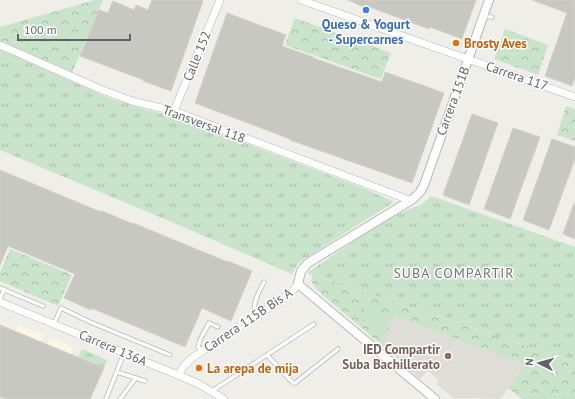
<svg xmlns="http://www.w3.org/2000/svg" width="575" height="399" font-family="'PT Sans',sans-serif">
<style>
.commercial{fill:#faf6e3}
.education{fill:#dfddd7}
.grass{fill:url(#grass-tufts)}
.park{fill:url(#park-crowns)}
.pitch{fill:#c9e4ca}
.building{fill:#c8c8c3;stroke:#d4d0c8}
.lines{fill:none;stroke-linecap:round;stroke-linejoin:round}
.service-casing{stroke:#b5b8bb;stroke-width:5}
.minor-casing{stroke:#b5b8bb;stroke-width:8}
.tertiary-casing{stroke:#b5b8bb;stroke-width:10}
.service{stroke:#fff;stroke-width:3.5}
.minor{stroke:#fff;stroke-width:7}
.tertiary{stroke:#fff;stroke-width:8}
.shop-dot{fill:#3f7fe0;stroke:#fff;stroke-width:1.5}
.food-dot{fill:#e8710a;stroke:#fff;stroke-width:1.5}
.education-dot{fill:#8d6e63;stroke:#fff;stroke-width:1.5}
.labels{text-anchor:middle;dominant-baseline:central;stroke-width:3;stroke-linejoin:round;paint-order:stroke}
.shop-label{font-size:13px;font-weight:bold;fill:#366cbe;stroke:#fff}
.food-label{font-size:13px;font-weight:bold;fill:#c56008;stroke:#fff;text-anchor:start}
.street-label{font-size:13px;fill:#606367;stroke:#fff}
.education-label{font-size:13px;font-weight:bold;fill:#785e54;stroke:#fff;text-anchor:end}
.neighbourhood-label{font-size:14px;letter-spacing:1px;fill:#717478;stroke:#fff}
</style>
<defs>
<pattern id="grass-tufts" width="24" height="20" patternUnits="userSpaceOnUse"><rect width="24" height="20" fill="#c9e4ca"/><path d="M3 7l-1-3M5 7V3M7 7l1-3M15 17l-1-3M17 17v-4M19 17l1-3" fill="none" stroke="#a7bca8"/></pattern>
<pattern id="park-crowns" width="20" height="18" patternUnits="userSpaceOnUse"><rect width="20" height="18" fill="#c9e4ca"/><path d="M2 6a3 3 0 1 1 6 0M12 15a3 3 0 1 1 6 0" fill="none" stroke="#a7bca8"/></pattern>
</defs>
<rect width="100%" height="100%" fill="#f0eee9"/>
<g class="commercial">
<polygon points="19,324 44,335 41,342 16,331"/>
<polygon points="50,337 74,348 71,355 47,344"/>
</g>
<polygon class="education" points="394,315 527,365 500,399 459,398 455,399 436,384 439,380 428,371 420,379 383,346"/>
<g class="grass">
<polygon points="0,49 109,98 147,110 174,116 366,189 394,202 304,259 297,265 292,274 167,220 0,150"/>
<polygon points="431,196 575,247 575,362 307,273 386,219 422,204"/>
<polygon points="82,349 107,360 104,368 78,357"/>
</g>
<g class="park">
<polygon points="95,0 103,0 72,73 0,42 0,27"/>
<polygon points="295,18 391,53 381,79 285,45"/>
<polygon points="505,29 548,45 538,75 494,59"/>
<polygon points="566,106 575,109 575,141 557,135"/>
<polygon points="10,249 72,275 58,306 0,281 0,273"/>
<polygon points="313,275 575,362 575,399 522,399 508,388 526,365 394,315 383,346 317,290 311,281"/>
</g>
<polygon class="pitch" points="365,307 391,316 386,331 360,322"/>
<g class="building">
<polygon points="152,0 199,0 203,1 171,91 143,81 144,80 80,56 99,10 108,13 113,1 134,10 136,5 148,10"/>
<polygon points="348,0 476,0 462,39 430,27 429,29 367,6 366,8"/>
<polygon points="532,0 575,0 575,77 572,86 545,76 567,13"/>
<polygon points="227,13 286,35 282,46 313,57 313,58 382,82 385,72 444,93 412,183 290,140 290,139 195,103"/>
<polygon points="472,114 498,123 469,205 443,195"/>
<polygon points="513,128 540,137 510,219 484,209"/>
<polygon points="552,139 575,147 575,159 549,230 523,220"/>
<polygon points="0,170 101,212 102,211 133,224 133,223 191,247 228,262 228,261 252,271 231,321 202,308 185,347 123,321 91,308 91,310 64,298 75,274 8,246 0,265"/>
<polygon points="574,203 575,203 575,239 563,234"/>
<polygon points="0,325 104,368 90,399 6,399 0,397"/>
</g>
<g class="lines">
<defs>
<g id="service">
<polyline points="489,17 492,17"/>
<polyline points="394,43 395,40"/>
<polyline points="0,288 43,306"/>
<polyline points="0,299 4,289"/>
<path d="M256 316C251 304 259 292 264 282"/>
<polyline points="54,324 61,308 90,322 170,355"/>
<polyline points="202,351 198,347 200,340 209,323 218,327"/>
<polyline points="267,355 293,383 295,383 338,349"/>
<polyline points="117,372 145,381"/>
<polyline points="212,391 314,324"/>
<polyline points="106,399 124,353"/>
<polyline points="120,399 136,378"/>
</g>
<g id="minor">
<polyline points="301,0 575,97"/>
<polyline points="0,45 100,89 132,101 174,111 409,200"/>
<polyline points="174,111 220,0"/>
<polyline points="0,302 197,383 224,399"/>
<polyline points="178,375 184,366 192,358 290,294 298,284"/>
</g>
<polyline id="tertiary" points="435,399 298,284 301,271 308,263 413,199 420,192 424,185 489,0"/>
</defs>
<use href="#service" class="service-casing"/>
<use href="#minor" class="minor-casing"/>
<use href="#tertiary" class="tertiary-casing"/>
<use href="#service" class="service"/>
<use href="#minor" class="minor"/>
<use href="#tertiary" class="tertiary"/>
</g>
<circle class="shop-dot" cx="366" cy="10" r="4"/>
<g class="food-dot">
<circle cx="456" cy="43" r="4"/>
<circle cx="199" cy="368" r="4"/>
</g>
<circle class="education-dot" cx="448" cy="356" r="4"/>
<g class="labels">
<g class="shop-label">
<text x="366" y="24">Queso &amp; Yogurt<tspan x="366" dy="15">- Supercarnes</tspan></text>
</g>
<g class="food-label">
<text x="464" y="43">Brosty Aves</text>
<text x="207" y="368">La arepa de mija</text>
</g>
<g class="street-label">
<text transform="translate(197 56) rotate(-68)">Calle 152</text>
<text transform="translate(517 76) rotate(19)">Carrera 117</text>
<text transform="translate(453 101) rotate(-70)">Carrera 151B</text>
<text transform="translate(204 124) rotate(20)">Transversal 118</text>
<text transform="translate(248 320) rotate(-34)">Carrera 115B Bis A</text>
<text transform="translate(113 348) rotate(23)">Carrera 136A</text>
</g>
<g class="education-label">
<text x="440" y="349">IED Compartir<tspan x="440" dy="15">Suba Bachillerato</tspan></text>
</g>
<g class="neighbourhood-label">
<text x="454" y="273">SUBA COMPARTIR</text>
</g>
</g>
<g transform="translate(539 363) rotate(276)" stroke="#ffffff" stroke-width="3" paint-order="stroke">
<path d="M0-3L7 15L0 10L-7 15Z" fill="#606367"/>
<text y="-6" font-size="11" font-weight="bold" text-anchor="middle" fill="#606367">N</text>
</g>
<path d="M18 34v6h112v-6" fill="none" stroke="#606367" stroke-width="2"/>
<text x="24" y="34" font-size="12" fill="#606367" stroke="#ffffff" stroke-width="3" paint-order="stroke">100 m</text>
</svg>
